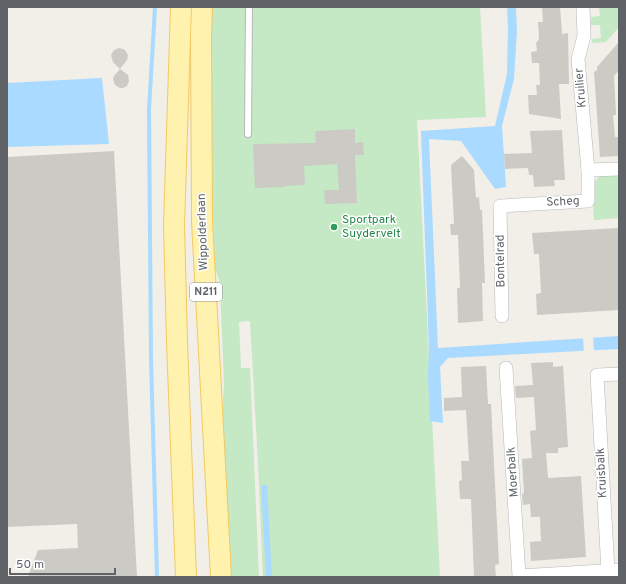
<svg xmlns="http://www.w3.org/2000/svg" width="626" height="584" font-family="Overpass,sans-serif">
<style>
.green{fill:#c5e8c5}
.water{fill:#aadaff}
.pier{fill:#f1efe8}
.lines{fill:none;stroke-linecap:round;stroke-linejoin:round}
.stream{stroke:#aadaff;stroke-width:4}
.building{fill:#cccac5}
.lane-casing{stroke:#b5b8bc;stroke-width:8}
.street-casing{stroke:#b5b8bc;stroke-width:14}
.primary-casing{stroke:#f2c960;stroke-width:22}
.lane{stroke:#fff;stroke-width:6}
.street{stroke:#fff;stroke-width:13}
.primary{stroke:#fff2af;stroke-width:20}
.leisure-dot{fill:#2e9e5b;stroke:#fff;stroke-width:1.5}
.labels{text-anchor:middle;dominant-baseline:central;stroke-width:3;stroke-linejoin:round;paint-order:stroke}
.shield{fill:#fff;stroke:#8f9295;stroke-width:1}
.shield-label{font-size:11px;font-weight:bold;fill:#5f6368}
.street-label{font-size:12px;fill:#5f6368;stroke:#fff}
.leisure-label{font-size:12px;fill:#27864d;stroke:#fff;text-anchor:start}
</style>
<rect width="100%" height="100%" fill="#f1efe8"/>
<g class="green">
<polygon points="211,7 480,7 486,117 417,120 440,577 263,577 258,464 250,321 239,322 241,368 250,368 259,577 230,577 222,419 224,385 220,283 215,268 209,121"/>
<polygon points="599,7 619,7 619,27 606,42 592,43 592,39 601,38 600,25 591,25 591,17 600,16"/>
<polygon points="600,176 619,176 619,218 594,220 592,184"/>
</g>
<g class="water">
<polygon points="507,7 516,7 517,32 514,79 502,126 506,187 495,189 461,141 429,139 438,348 619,336 619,349 448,358 440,367 443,423 430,421 428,375 429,349 421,131 495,126 507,74 508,28"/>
<polygon points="102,78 109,144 7,147 7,83"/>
<polygon points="261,485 267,485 272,577 266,577"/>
</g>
<polygon class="pier" points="583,336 593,336 594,352 584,353"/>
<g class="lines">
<polyline class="stream" points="155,7 149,109 151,359 157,577"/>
</g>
<g class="building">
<polygon points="542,7 560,7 562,34 568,33 569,84 559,84 561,119 529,114 528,95 537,95 536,85 540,85 539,63 532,63 531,52 537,51 536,43 539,39 538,22 543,22"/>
<polygon points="619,42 619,70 614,76 616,115 613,115 615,137 619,137 619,156 600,157 594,72 597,70 597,67"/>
<polygon points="119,48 123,49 125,50 128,55 127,60 120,69 128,75 129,81 127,86 123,88 120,88 115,85 113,79 114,76 120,69 113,62 111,55 114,50"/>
<polygon points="355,129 355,143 363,142 364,155 355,155 357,203 325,204 324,190 339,190 337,164 304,166 305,185 285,186 285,187 255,188 253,144 316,143 315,131"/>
<polygon points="562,130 565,180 554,180 555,186 534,187 533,175 529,175 528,168 505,169 504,154 532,153 530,131"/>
<polygon points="114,151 137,577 28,577 38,550 78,548 77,524 7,527 7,157"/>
<polygon points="462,156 474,170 476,198 479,197 480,210 482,210 485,283 482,283 483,321 458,323 457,288 460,288 458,235 451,235 450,224 454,224 451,165"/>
<polygon points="619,228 619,310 537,315 536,294 541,293 539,254 534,254 532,233"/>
<polygon points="553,362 553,367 563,366 568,447 558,448 558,453 546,453 548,478 581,476 586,557 531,561 530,542 541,541 540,517 531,517 530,504 523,505 522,494 524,493 522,459 532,458 530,431 536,430 534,397 516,398 515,386 533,385 531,363"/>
<polygon points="486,366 488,404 491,404 499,564 495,565 496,577 474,577 471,499 460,499 459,481 462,480 461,461 469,461 466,410 444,411 444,398 462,397 461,367"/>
</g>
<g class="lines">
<defs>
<polyline id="lane" points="248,134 249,7"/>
<g id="street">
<polyline points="583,7 584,36 578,59 588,170"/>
<polyline points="502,316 500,206 588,201 588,170 619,169"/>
<polyline points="506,368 519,576 619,570"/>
<polyline points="608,571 597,375 619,374"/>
</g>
<g id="primary">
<polyline points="181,7 174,225 177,342 186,577"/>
<polyline points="202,7 201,35 202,221 221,577"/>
</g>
</defs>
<use href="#lane" class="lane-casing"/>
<use href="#street" class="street-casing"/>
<use href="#primary" class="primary-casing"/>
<use href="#lane" class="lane"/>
<use href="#street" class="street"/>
<use href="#primary" class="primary"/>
</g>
<circle class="leisure-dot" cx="334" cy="227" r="4"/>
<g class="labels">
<rect class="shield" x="190" y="283" width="32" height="18" rx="3"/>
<g class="shield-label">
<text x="206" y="292">N211</text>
</g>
<g class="street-label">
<text transform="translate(581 88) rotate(-95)">Kruilier</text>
<text transform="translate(563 202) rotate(-3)">Scheg</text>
<text transform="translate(203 232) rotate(-92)">Wippolderlaan</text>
<text transform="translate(501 261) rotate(-91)">Bontelrad</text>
<text transform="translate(513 472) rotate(-94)">Moerbalk</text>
<text transform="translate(602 473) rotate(-93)">Kruisbalk</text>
</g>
<g class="leisure-label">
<text x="342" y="220">Sportpark<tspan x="342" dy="14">Suydervelt</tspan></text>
</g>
</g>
<rect width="626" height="584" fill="none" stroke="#5f6368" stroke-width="16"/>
<path d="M10 568v6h105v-6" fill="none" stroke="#5f6368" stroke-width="2"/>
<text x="16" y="568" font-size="12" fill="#5f6368" stroke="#ffffff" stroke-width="3" paint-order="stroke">50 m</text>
</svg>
